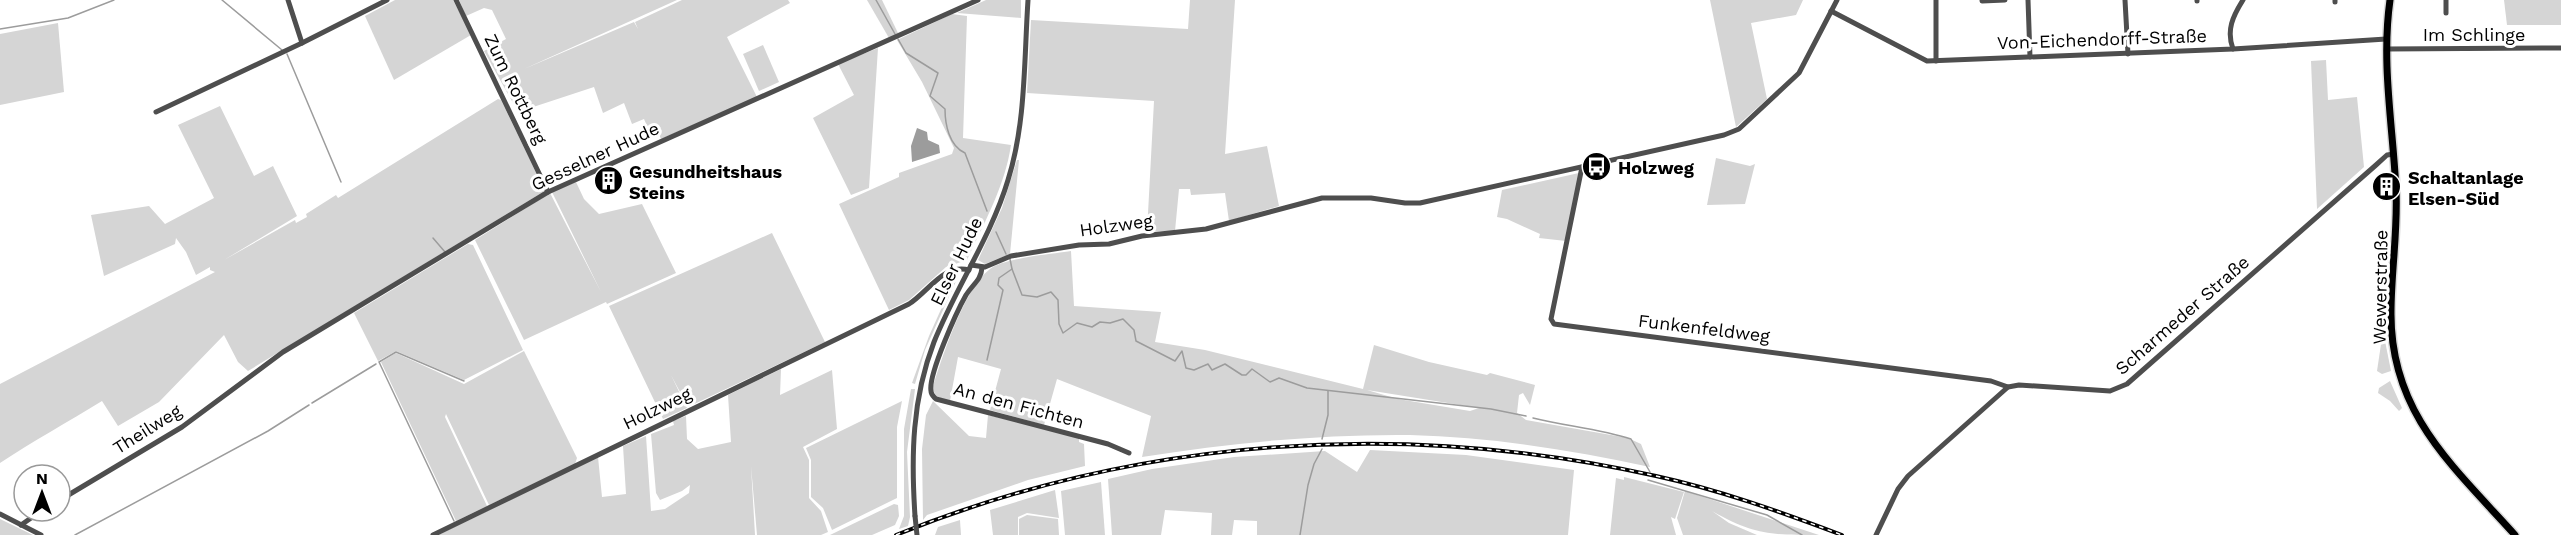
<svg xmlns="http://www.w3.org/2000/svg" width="2561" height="535" font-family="'Work Sans',sans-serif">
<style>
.green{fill:#d5d5d5;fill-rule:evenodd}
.water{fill:#9c9c9c}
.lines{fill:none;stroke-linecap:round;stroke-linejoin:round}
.stream{stroke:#9c9c9c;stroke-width:1.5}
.major-casing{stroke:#dbdbdb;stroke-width:10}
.minor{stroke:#4e4e4e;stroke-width:5}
.major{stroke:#000;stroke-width:7}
.rail-casing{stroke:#000;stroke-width:4}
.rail{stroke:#fff;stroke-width:1.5;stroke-dasharray:4.5;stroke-linecap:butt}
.minor-bridge{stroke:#4e4e4e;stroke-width:5}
.labels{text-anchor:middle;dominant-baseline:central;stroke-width:6;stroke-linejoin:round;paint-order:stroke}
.street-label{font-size:18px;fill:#000;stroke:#fff}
.poi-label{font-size:18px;font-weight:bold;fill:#000;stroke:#fff;text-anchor:start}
</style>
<rect width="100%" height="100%" fill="#fff"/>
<g class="green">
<polygon points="395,0 453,0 471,35 394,80 365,16"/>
<polygon points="459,0 677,0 524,69 634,22 638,29 635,22 682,0 788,0 790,3 727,37 757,97 661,139 654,124 647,126 644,119 632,124 624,103 603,113 594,87 518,112 484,51 506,39 492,10 484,8 466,16"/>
<polygon points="867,0 882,0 898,33 889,38"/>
<polygon points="986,0 1021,0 1021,18 957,13"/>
<polygon points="1190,0 1235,0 1225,154 1267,146 1279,206 1229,221 1225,193 1191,195 1190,189 1179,189 1175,231 1147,232 1154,101 1027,93 1031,20 1188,29"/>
<polygon points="1710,0 1803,0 1796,15 1751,23 1767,99 1736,127"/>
<polygon points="2504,0 2561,0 2561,25 2507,25"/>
<path d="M952 14 967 16 963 138 1011 145C1005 186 984 223 967 260L946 267 909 300 889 310 839 204 899 177V173L952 154 954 148 922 82 897 40Z"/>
<polygon points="58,23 64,92 0,105 0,34"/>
<polygon points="763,45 779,82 759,91 743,54"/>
<polygon points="878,48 869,188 851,195 813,118 854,95 838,64"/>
<polygon points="2326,60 2328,100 2357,97 2364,167 2317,209 2311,61"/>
<path d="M498 99 501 100 544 189 543 192 248 371 238 362 224 335 159 402 118 426 102 401C68 422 33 441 0 463V384L215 272 210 270V267L196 275 186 252 176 238 175 244 104 276 91 215 149 206 165 224 214 198 178 125 220 106 254 176 273 166 297 216 224 260 295 220 296 223 307 217 306 214 336 195 338 198Z"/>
<polygon points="1716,158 1750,166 1755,164 1745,204 1707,205"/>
<polygon points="1017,160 1019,160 1010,254 985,264 978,260 1002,208"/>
<polygon points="1579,173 1566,241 1539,238 1540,234 1507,219 1497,217 1502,190"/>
<polygon points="576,182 584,199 599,214 642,204 676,273 607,304 606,302 524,340 475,240 550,193 601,292 552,192"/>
<polygon points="772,233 825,342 688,407 671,375 687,408 663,419 609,306"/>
<polygon points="468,244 473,245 523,350 464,380 396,351 378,361 354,313"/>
<path d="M1071 251 1074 306 1161 312 1155 342 1205 350 1363 389 1374 345 1429 362 1487 375 1490 373 1535 385 1530 405 1523 393 1519 395 1517 413 1526 420 1628 438 1641 444 1650 467C1572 450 1491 437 1410 435 1321 434 1230 443 1142 457L1151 416 1057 379 1044 425 990 410 1001 369 958 357 950 401 937 397 932 389C942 358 964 288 990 269 1003 258 1053 254 1071 251ZM1367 390 1479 408 1470 411 1398 399Z"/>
<polygon points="953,277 957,279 925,350 915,384 912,383 929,336 947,296 942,286 948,278"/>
<polygon points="2383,331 2391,371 2382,374 2377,371"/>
<polygon points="524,351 577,458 575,464 489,505 446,414 445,417 487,506 456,521 381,362 396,353 464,384"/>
<polygon points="781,369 780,395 832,370 837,429 803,447 809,460 809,498 821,511 828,532 821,535 757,535 751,466 755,535 438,535 598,457 602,497 626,494 623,446 646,436 651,511 665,509 689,493 690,485 682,491 660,500 656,493 651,434 674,425 673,421 686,416 687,439 698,449 731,442 728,395"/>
<polygon points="2390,381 2402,408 2399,411 2390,401 2378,393 2379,388"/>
<polygon points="911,389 915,389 907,452 910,517 908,526 899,529 904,516 904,429"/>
<polygon points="902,401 897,427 897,498 832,530 823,508 811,497 811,460 806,448"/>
<polygon points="933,401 969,436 986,438 988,415 1079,437 1079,442 1084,444 1085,466 1028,480 927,515 923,520 922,449 926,415"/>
<polygon points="1370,450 1466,455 1574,470 1568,535 1257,535 1257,521 1234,520 1232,535 1211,535 1212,513 1165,510 1161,535 1112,535 1108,479 1152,469 1234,457 1325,451 1357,472"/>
<polygon points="1624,477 1684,492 1675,519 1671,517 1676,535 1610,535 1616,478 1624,480"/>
<polygon points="1101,482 1105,535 1065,535 1061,491"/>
<polygon points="1055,490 1059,518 1027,513 1018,517 1018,535 993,535 990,510"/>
<path d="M1685 491 1819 535C1771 535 1754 535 1712 511L1729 523 1757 535H1683L1677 518Z"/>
<polygon points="894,504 898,505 899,516 895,525 872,535 830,535"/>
<polygon points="1027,515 1058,519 1059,535 1019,535 1019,519"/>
<polygon points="0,519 33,535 0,535"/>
<polygon points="960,520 961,535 935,535 938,527"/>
</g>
<polygon class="water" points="917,128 927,132 928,140 939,145 940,153 912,162 911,146"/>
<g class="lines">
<g class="stream">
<polyline points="222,0 282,50"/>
<polyline points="876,0 895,34"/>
<polyline points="0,29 68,18 114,0"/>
<path d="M898 39 906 53 938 73 930 96 945 109C945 124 949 146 965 153L987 211"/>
<polyline points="287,54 341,182"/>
<polyline points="996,232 1006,254"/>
<polyline points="433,238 445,252"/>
<polyline points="1012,269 1022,295 1037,297 1051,292 1058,300 1059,324 1063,333 1077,323 1092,327 1100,322 1110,323 1123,319 1134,330 1136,341 1175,361 1182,351 1186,368 1194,370 1208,364 1212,370 1225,364 1242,375 1246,375 1252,369 1270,382 1279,378 1307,388 1491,409 1526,416"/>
<polyline points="987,360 1003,290 998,285 999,278 1012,269 1010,259"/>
<polyline points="312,403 376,364"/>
<path d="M1533 418C1565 426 1599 429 1631 439L1650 472"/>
<polyline points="1322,439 1328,415 1328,391"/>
<polyline points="1648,480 1767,515 1802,535"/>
<polyline points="454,521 379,362 396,352 464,381"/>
<polyline points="75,535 268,431 309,405"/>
<polyline points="1300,535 1308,485 1314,464 1322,449"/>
</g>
<defs>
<path id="major" d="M2390 0C2381 63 2393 127 2396 190 2398 231 2391 272 2391 312 2390 413 2453 466 2515 535"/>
</defs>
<use href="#major" class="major-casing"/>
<g class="minor">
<polyline points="288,0 302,43"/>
<polyline points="456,0 548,192"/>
<polyline points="1936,0 1936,61"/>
<polyline points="2028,0 2030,57"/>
<polyline points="2125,0 2128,54"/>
<polyline points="2335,0 2335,2"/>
<polyline points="2446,0 2446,13"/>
<polyline points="1982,1 2005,0"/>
<polyline points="2197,1 2197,0"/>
<polyline points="1831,11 1927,61 2233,49 2386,39"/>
<path d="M2233 49C2226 30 2233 16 2243 0"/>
<polyline points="2387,49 2561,48"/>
<polyline points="156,112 302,43 387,0"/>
<polyline points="1582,167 1551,319 1554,324 1991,381 2008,387"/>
<polyline points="971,265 985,267 1011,256 1079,245 1109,244 1142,236 1206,229 1322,198 1371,198 1405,203 1420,203 1724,135 1739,129 1799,73 1837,0"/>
<path d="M982 268C981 280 973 284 966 295 957 311 928 375 931 391 931 395 933 396 936 399L1108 444 1129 453"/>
<polyline points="60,500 182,427 283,352 548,192 978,0"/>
<polyline points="0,514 41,535"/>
<path d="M915 516C911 456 912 399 934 342 956 287 991 237 1008 180 1026 123 1024 60 1028 0"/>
<polyline points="21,525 41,511"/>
<path d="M433 535 909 304C928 292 944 263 969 270"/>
<polyline points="1876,535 1898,489 1908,476 2008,387 2019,385 2110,391 2127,384 2376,165 2387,155 2394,154"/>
</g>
<use href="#major" class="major"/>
<defs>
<path id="rail" d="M896 535C1138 437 1402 419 1656 476 1720 490 1781 512 1842 535"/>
</defs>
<use href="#rail" class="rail-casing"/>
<use href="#rail" class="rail"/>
<polyline class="minor-bridge" points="915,516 917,535"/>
</g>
<defs>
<symbol id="bus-disc" viewBox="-11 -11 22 22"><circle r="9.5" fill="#000" stroke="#fff"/><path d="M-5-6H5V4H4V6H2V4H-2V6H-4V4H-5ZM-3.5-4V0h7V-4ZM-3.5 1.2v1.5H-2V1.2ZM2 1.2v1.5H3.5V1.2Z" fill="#fff"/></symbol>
<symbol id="building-disc" viewBox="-11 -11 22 22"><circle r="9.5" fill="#000" stroke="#fff"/><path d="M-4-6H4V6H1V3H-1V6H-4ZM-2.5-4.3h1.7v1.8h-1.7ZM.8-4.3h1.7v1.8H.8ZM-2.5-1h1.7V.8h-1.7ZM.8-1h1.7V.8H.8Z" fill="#fff"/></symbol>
</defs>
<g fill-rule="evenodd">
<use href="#bus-disc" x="1580" y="150" width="33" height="33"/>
<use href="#building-disc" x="592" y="164" width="33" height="33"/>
<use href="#building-disc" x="2370" y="170" width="33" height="33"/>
</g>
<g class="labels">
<g class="street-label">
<text x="2474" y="34">Im Schlinge</text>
<text transform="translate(2102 39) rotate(-2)">Von-Eichendorff-Straße</text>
<text transform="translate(516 89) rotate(64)">Zum Rottberg</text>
<text transform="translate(595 156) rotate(-25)">Gesselner Hude</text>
<text transform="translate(1116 225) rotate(-8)">Holzweg</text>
<text transform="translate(956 261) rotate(-64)">Elser Hude</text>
<text transform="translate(2380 287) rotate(-89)">Wewerstraße</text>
<text transform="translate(2182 315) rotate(-41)">Scharmeder Straße</text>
<text transform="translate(1704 328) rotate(7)">Funkenfeldweg</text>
<text transform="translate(1019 405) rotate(15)">An den Fichten</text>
<text transform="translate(657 408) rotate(-26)">Holzweg</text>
<text transform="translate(147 429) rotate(-32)">Theilweg</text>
</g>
<g class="poi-label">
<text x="1618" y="167">Holzweg</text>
<text x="629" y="171">Gesundheitshaus<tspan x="629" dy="21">Steins</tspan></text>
<text x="2408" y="177">Schaltanlage<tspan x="2408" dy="21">Elsen-Süd</tspan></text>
</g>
</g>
<g transform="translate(42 493)"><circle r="28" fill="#ffffff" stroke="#999999" stroke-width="1.5"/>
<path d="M0-4.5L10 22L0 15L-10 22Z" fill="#000000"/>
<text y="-9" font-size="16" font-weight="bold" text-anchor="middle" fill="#000000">N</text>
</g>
</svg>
